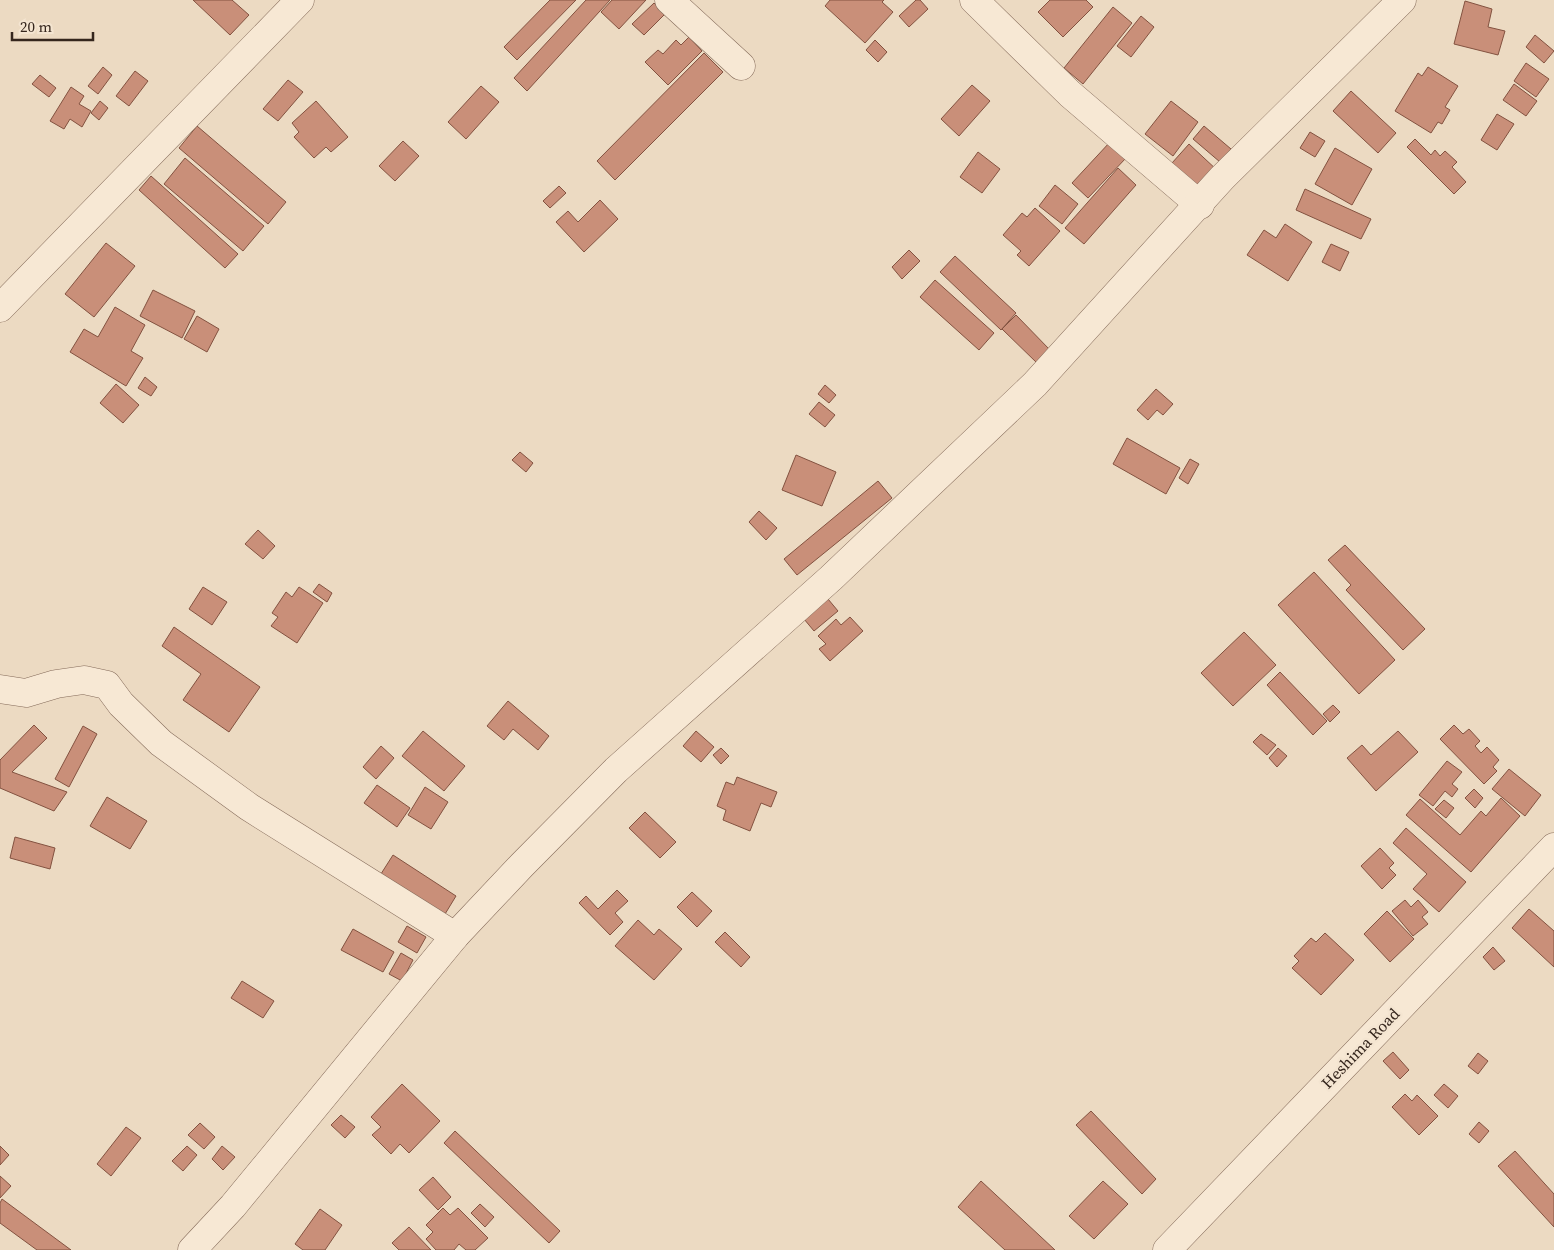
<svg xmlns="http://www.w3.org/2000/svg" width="1554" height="1250" font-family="'Source Serif 4',serif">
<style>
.building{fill:#c98f79;stroke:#835240}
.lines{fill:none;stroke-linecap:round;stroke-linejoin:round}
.minor-casing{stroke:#856b5a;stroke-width:29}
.minor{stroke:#f7e8d4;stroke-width:28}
.labels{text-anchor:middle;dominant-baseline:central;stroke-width:5;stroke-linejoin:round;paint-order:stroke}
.street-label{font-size:16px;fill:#35261d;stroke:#f4e5d1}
</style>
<rect width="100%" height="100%" fill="#ecdac2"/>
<g class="building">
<polygon points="193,0 232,0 249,15 230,35"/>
<polygon points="550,0 576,0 517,60 504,47"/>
<polygon points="586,0 610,0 527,91 514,78"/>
<polygon points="612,0 646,0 619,29 601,12"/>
<polygon points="830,0 884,0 882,2 893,12 865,43 825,6"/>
<polygon points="916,0 920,0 928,9 909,27 899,16"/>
<polygon points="1050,0 1086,0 1093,7 1063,37 1038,12"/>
<polygon points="1465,1 1492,9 1488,27 1505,31 1498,55 1454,44"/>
<polygon points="654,3 665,14 644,35 632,24"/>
<polygon points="1113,7 1132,23 1083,84 1064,68"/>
<polygon points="1141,16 1154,27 1131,57 1117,46"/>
<polygon points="1535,35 1554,51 1544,63 1526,47"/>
<polygon points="689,37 702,51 668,85 645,62 658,50 663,54 676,40 681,45"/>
<polygon points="875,40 887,52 878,62 866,50"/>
<polygon points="704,53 723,72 615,180 597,161"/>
<polygon points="1526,63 1549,79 1536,97 1514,81"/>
<polygon points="103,67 112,75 98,94 88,86"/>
<polygon points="1428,67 1458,86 1445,107 1450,110 1442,124 1438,122 1431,133 1395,111 1418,73 1422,76"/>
<polygon points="135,71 148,81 129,106 116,96"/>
<polygon points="40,75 56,88 49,97 32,84"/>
<polygon points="288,80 303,92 278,121 263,109"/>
<polygon points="1514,84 1537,101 1526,116 1503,100"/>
<polygon points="972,85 990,101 959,136 941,119"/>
<polygon points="481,86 499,102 466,139 448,122"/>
<polygon points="71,87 84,96 79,104 91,111 82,127 70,119 64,129 50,121"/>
<polygon points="1351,91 1396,133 1378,153 1333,111"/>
<polygon points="100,101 108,108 99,120 91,113"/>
<polygon points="316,101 348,137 331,152 326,147 314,158 294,137 299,132 292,123"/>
<polygon points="1171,101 1198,122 1173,156 1145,134"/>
<polygon points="1497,114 1514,124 1497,150 1481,140"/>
<polygon points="197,126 286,202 268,224 179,148"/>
<polygon points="1204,126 1231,149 1220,162 1193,139"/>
<polygon points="1310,132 1325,141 1315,157 1300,148"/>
<polygon points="1415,139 1431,155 1435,150 1440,156 1445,151 1457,162 1452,167 1466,182 1454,194 1407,147"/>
<polygon points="403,141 419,156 395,181 379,166"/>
<polygon points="1110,142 1126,158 1088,198 1072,183"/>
<polygon points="1189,144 1218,171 1202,190 1172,163"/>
<polygon points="1335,148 1372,169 1352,205 1315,184"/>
<polygon points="978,152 1000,169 982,193 960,177"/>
<polygon points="185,158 264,226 243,251 164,184"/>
<polygon points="1118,168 1136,185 1084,244 1065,228"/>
<polygon points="151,176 238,254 225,268 139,190"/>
<polygon points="1055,185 1078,204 1062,224 1039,206"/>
<polygon points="559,186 566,193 550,208 543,201"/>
<polygon points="1305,189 1371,219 1361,239 1296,210"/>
<polygon points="600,200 618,219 584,252 556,222 568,211 578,222"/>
<polygon points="1035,208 1060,231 1029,266 1017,255 1021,251 1003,235 1022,213 1027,217"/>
<polygon points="1285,224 1312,242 1288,281 1247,255 1264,230 1276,238"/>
<polygon points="106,243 135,266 94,317 65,294"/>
<polygon points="1331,244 1349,252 1340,271 1322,262"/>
<polygon points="909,250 920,261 902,279 892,267"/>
<polygon points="955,256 1016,313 1001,330 940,272"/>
<polygon points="935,280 994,333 979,350 920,297"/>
<polygon points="153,290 195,311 182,338 140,316"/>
<polygon points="115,307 145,325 131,351 143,358 126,386 70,352 84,329 98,337"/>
<polygon points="1016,315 1050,350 1037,363 1002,329"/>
<polygon points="197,316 219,329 207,352 184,339"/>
<polygon points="145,377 157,387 151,396 138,388"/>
<polygon points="116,384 139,405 123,423 100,403"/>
<polygon points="825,385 836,395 829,403 818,394"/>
<polygon points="1156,389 1173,404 1163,415 1157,410 1148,420 1137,410"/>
<polygon points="819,402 835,415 825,427 809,414"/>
<polygon points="1127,438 1180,468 1166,494 1113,464"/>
<polygon points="520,452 533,463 526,472 512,460"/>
<polygon points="796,455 836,472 822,506 782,490"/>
<polygon points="1190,459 1199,464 1188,484 1179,478"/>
<polygon points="878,481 892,498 797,575 784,559"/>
<polygon points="759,511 777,528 766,540 749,522"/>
<polygon points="258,530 275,546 263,559 245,544"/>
<polygon points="1345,545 1425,629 1403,650 1346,590 1351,585 1328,560"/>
<polygon points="1314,572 1395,660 1359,694 1278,605"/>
<polygon points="319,584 332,593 327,602 313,592"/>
<polygon points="203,587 227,602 212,625 189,609"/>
<polygon points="299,587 323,603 297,643 271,626 278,617 272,613 286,592 292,597"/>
<polygon points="828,599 838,611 814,631 804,619"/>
<polygon points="850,617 863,631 830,661 819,649 826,644 818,636 836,619 841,625"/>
<polygon points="174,627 260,687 229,732 183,700 201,674 162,646"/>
<polygon points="1244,632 1276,665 1233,706 1201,673"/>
<polygon points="1280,672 1327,721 1313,735 1267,685"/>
<polygon points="508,701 549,736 538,750 513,729 504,740 487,726"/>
<polygon points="1333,705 1340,712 1330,722 1323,714"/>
<polygon points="34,725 47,738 12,772 67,792 54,811 0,788 0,760"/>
<polygon points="1454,725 1463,734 1469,729 1480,741 1475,746 1481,753 1487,747 1499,760 1493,767 1497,771 1484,784 1440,739"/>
<polygon points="83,726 97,734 69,787 55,779"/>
<polygon points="423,731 465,766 444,791 402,756"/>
<polygon points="696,731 714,747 701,762 683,746"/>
<polygon points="1398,731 1418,752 1376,791 1347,758 1362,745 1371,755"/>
<polygon points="1261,734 1276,745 1267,755 1253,742"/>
<polygon points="381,746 394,758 376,779 363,767"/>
<polygon points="721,748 729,756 721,764 713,755"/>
<polygon points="1278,748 1287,756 1277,767 1269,758"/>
<polygon points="1447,761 1462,772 1452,784 1458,789 1452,797 1445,791 1433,806 1419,795"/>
<polygon points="1509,769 1541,795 1525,816 1492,789"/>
<polygon points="737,777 777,792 771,807 761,803 750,831 723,820 726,810 717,806 726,782 734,785"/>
<polygon points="377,785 410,808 397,827 364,803"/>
<polygon points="425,787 448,802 431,829 408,815"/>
<polygon points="1474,789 1483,798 1475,808 1465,798"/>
<polygon points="107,797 147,821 130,849 90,826"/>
<polygon points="1501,798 1520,816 1471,872 1406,815 1420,799 1460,835 1481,811 1486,816"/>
<polygon points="1444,800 1454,808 1446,818 1435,809"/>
<polygon points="645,812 676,842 660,858 629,828"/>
<polygon points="1406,828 1466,882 1439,912 1413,889 1427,874 1393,843"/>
<polygon points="15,837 55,848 50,869 10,858"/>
<polygon points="1380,848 1394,863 1389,868 1396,875 1382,889 1361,866"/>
<polygon points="393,855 456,896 442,919 379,877"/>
<polygon points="617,890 628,901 615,913 623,922 610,935 579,903 586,896 598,909"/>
<polygon points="692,892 712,911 697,927 677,907"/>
<polygon points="1405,900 1411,907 1418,900 1428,912 1422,917 1428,924 1413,936 1392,911"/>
<polygon points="1529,909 1554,931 1554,967 1512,928"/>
<polygon points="1387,911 1414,939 1390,962 1364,934"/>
<polygon points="638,920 654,935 659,929 682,949 654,980 615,946"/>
<polygon points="407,926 426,937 417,953 398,942"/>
<polygon points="353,929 394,952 383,972 341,950"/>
<polygon points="725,932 750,957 741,967 715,942"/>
<polygon points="1325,933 1354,960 1321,995 1292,968 1299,961 1294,956 1311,938 1316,942"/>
<polygon points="1493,947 1505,961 1494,970 1483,957"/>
<polygon points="401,953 413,960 402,981 389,974"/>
<polygon points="242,981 274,1001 263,1018 231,998"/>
<polygon points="1393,1052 1409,1070 1400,1079 1383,1061"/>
<polygon points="1478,1053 1488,1061 1478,1074 1468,1066"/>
<polygon points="402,1084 440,1121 409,1153 400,1144 391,1154 372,1135 381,1127 371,1117"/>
<polygon points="1444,1084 1458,1096 1448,1108 1434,1095"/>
<polygon points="1405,1094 1412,1101 1417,1095 1438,1116 1419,1135 1392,1107"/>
<polygon points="1091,1111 1156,1179 1142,1194 1076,1125"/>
<polygon points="341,1115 355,1127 345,1138 331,1125"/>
<polygon points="1479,1122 1489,1131 1479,1143 1469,1134"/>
<polygon points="200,1123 215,1137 204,1149 188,1135"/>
<polygon points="126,1127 141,1138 111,1176 97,1164"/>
<polygon points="455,1131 560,1231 549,1243 444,1143"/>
<polygon points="0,1146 9,1155 0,1165"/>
<polygon points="187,1146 197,1155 183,1171 172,1161"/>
<polygon points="222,1146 235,1157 223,1170 212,1159"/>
<polygon points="1515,1151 1554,1194 1554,1227 1498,1166"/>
<polygon points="0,1176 11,1186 0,1198"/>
<polygon points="433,1177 451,1197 438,1210 419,1190"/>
<polygon points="981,1181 1055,1250 1005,1250 958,1207"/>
<polygon points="1103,1181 1128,1204 1094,1239 1069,1216"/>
<polygon points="2,1199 71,1250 37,1250 0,1223 0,1203"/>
<polygon points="480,1204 494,1217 485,1227 471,1213"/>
<polygon points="443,1208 450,1215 458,1208 488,1238 475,1250 466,1250 459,1244 454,1250 436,1250 426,1239 433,1232 426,1225"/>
<polygon points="320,1209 342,1225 325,1250 303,1250 295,1244"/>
<polygon points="409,1227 431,1250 399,1250 392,1243"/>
</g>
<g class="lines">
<defs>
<g id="minor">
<polyline points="669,0 741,66"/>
<polyline points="974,0 1070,94 1200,205"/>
<polyline points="0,308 300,0"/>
<polyline points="0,689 26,693 56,684 84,680 107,685 121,704 161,743 249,807 455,936"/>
<polyline points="192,1250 233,1206 455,936 522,865 616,770 831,578 1035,384 1222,178 1402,0"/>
<polyline points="1167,1250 1554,847"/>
</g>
</defs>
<use href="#minor" class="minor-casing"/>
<use href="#minor" class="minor"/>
</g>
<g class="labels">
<g class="street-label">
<text transform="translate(1360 1048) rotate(-46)">Heshima Road</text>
</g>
</g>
<path d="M12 32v8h81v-8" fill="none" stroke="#35261d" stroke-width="2.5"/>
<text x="20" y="32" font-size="15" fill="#35261d" stroke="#f4e5d1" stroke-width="4" paint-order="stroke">20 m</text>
</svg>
